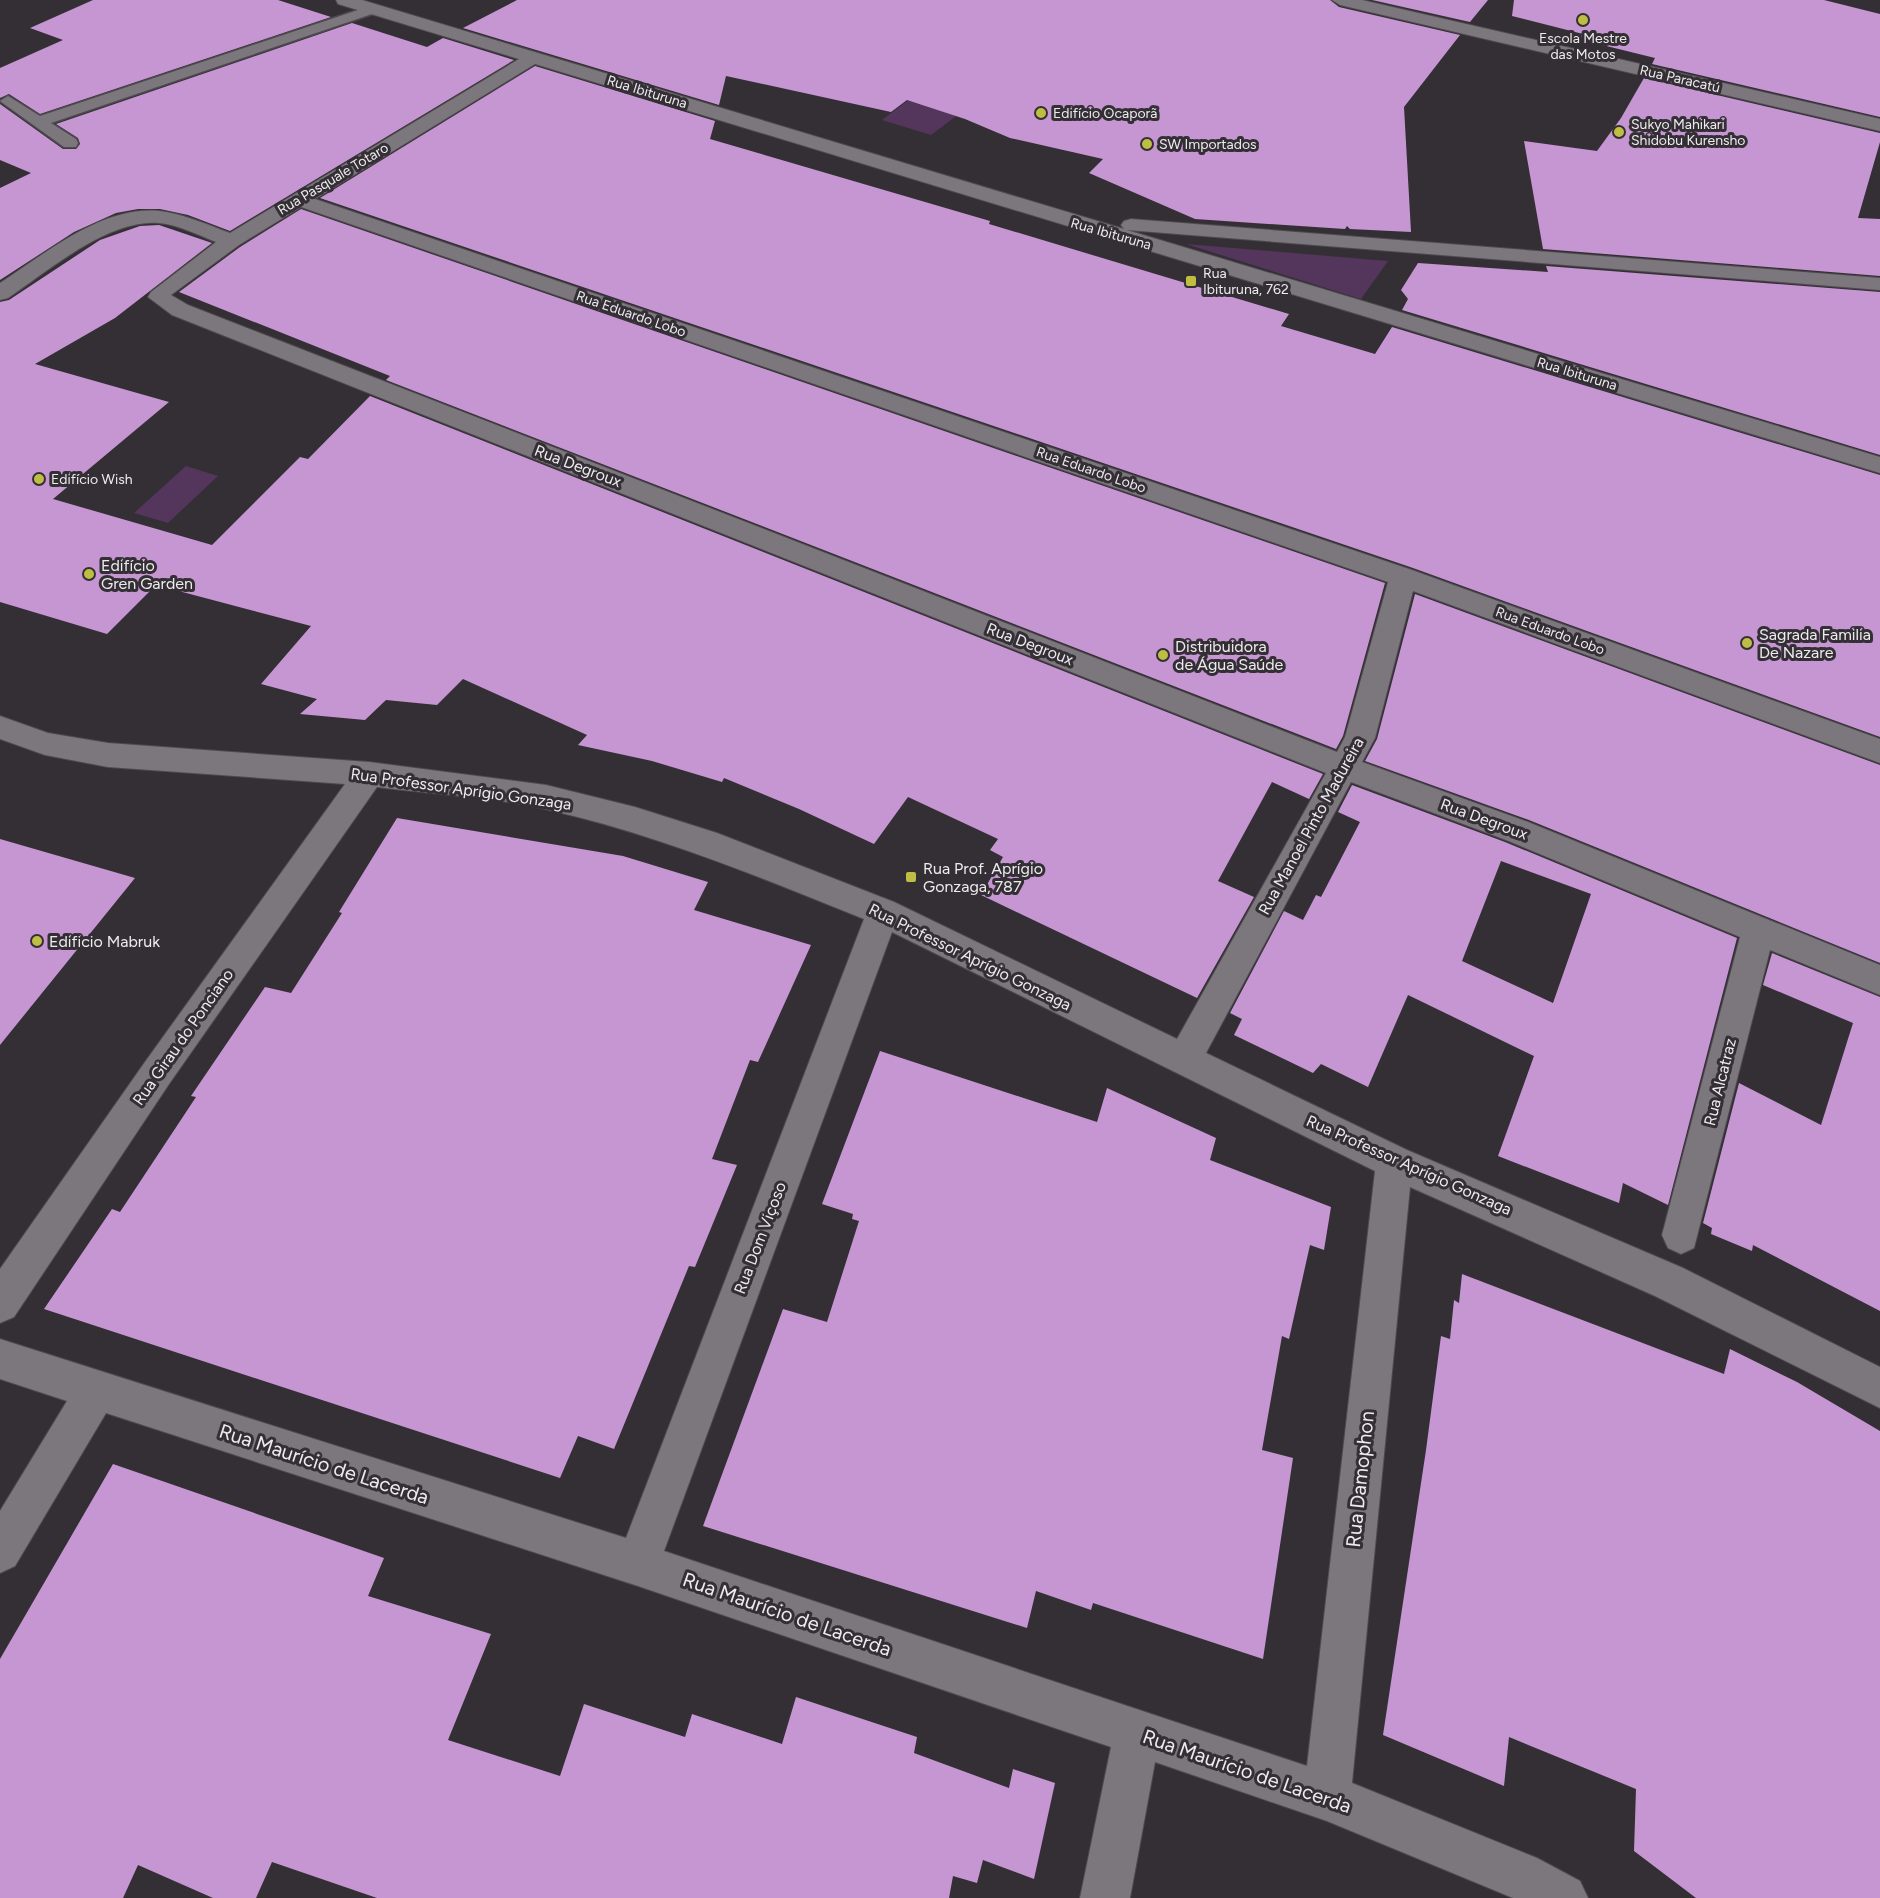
<svg xmlns="http://www.w3.org/2000/svg" width="1880" height="1898" font-family="Figtree,sans-serif">
<style>
.green{fill:#54365c}
.building{fill:#c696d3;fill-rule:evenodd}
.lines{fill:none;stroke-linecap:round;stroke-linejoin:round}
.service-casing{stroke:#4e4a4f;stroke-width:3}
.minor-casing{stroke:#4e4a4f;stroke-width:2}
.service{fill:#7c767d;fill-rule:evenodd}
.minor{fill:#7c767d;fill-rule:evenodd}
.poi-dot{fill:#bfbe42;stroke:#332f35;stroke-width:2}
.labels{text-anchor:middle;dominant-baseline:central;stroke-width:6;stroke-linejoin:round;paint-order:stroke}
.far-poi-label{font-size:14px;fill:#eeebef;stroke:#332f35;text-anchor:start}
.far-street-label{font-size:14px;fill:#eeebef;stroke:#332f35}
.street-label{font-size:16px;fill:#eeebef;stroke:#332f35}
.poi-label{font-size:16px;fill:#eeebef;stroke:#332f35;text-anchor:start}
.near-street-label{font-size:20px;fill:#eeebef;stroke:#332f35}
</style>
<rect width="100%" height="100%" fill="#332f35"/>
<g class="green">
<polygon points="926,87 975,102 931,135 882,120"/>
<polygon points="1186,244 1388,261 1361,299"/>
<polygon points="186,466 218,476 168,523 134,513"/>
</g>
<g class="building">
<polygon points="93,0 278,0 331,17 40,114 9,94 0,98 0,68 63,40 30,28"/>
<polygon points="517,0 1330,0 1339,7 1460,35 1404,107 1411,232 1350,229 1347,226 1345,229 1195,219 1089,173 1103,159 1010,138 965,119 907,100 891,112 726,76 719,105 463,28"/>
<polygon points="1372,0 1488,0 1470,22"/>
<polygon points="1514,0 1824,0 1880,14 1880,117 1652,64 1655,58 1578,39 1583,34 1512,16"/>
<polygon points="352,23 427,47 443,38 514,60 230,231 188,215 160,209 138,209 116,213 74,232 0,280 0,188 31,173 0,160 0,104 63,149 76,149 80,144 78,138 56,124"/>
<polygon points="535,66 715,121 710,139 990,221 989,224 1289,314 1281,326 1375,354 1392,327 1880,475 1880,737 1413,568 320,198"/>
<polygon points="1644,78 1880,133 1880,142 1858,218 1880,219 1880,276 1543,249 1524,141 1597,151 1621,118"/>
<polygon points="301,209 1385,583 1343,736 1336,749 386,380 390,376 179,292 240,247"/>
<polygon points="159,225 212,243 115,318 35,364 169,402 53,499 212,545 300,457 308,459 370,396 1323,774 1309,799 1272,782 1218,881 1254,897 1197,998 981,895 1003,857 990,850 998,839 908,797 874,844 799,809 724,778 722,782 652,761 578,745 587,735 463,679 437,705 386,700 365,720 300,714 317,699 261,684 311,626 156,585 107,634 0,602 0,302 9,300 100,240 140,226"/>
<polygon points="1418,263 1548,272 1546,266 1880,292 1880,455 1402,310 1408,299 1401,290"/>
<polygon points="1415,594 1880,765 1880,963 1529,820 1365,761 1377,739"/>
<path d="M1352 785 1505 842 1737 938 1668 1205 1623 1183 1619 1203 1498 1156 1534 1056 1408 995 1368 1087 1321 1064 1313 1073 1234 1035 1242 1019 1230 1013 1284 911 1303 920 1316 895 1321 897 1360 822 1338 812ZM1501 861 1591 894 1553 1003 1462 961Z"/>
<polygon points="397,818 623,856 708,882 694,910 811,945 758,1062 750,1060 712,1159 737,1165 695,1267 689,1266 614,1449 578,1436 560,1478 44,1309 112,1209 120,1212 196,1097 191,1096 265,987 291,993 342,913 339,912"/>
<polygon points="0,839 135,878 0,1045"/>
<polygon points="1772,953 1880,997 1880,1311 1753,1245 1752,1251 1711,1234 1712,1228 1703,1223 1739,1083 1821,1125 1853,1023 1763,985"/>
<polygon points="880,1051 1097,1122 1107,1088 1216,1138 1210,1160 1331,1207 1324,1250 1310,1245 1289,1339 1282,1336 1262,1450 1293,1458 1263,1659 1093,1603 1091,1610 1036,1591 1027,1628 703,1526 783,1309 827,1322 859,1221 852,1219 853,1214 822,1204"/>
<polygon points="1462,1274 1724,1374 1730,1349 1797,1382 1880,1431 1880,1898 1696,1898 1634,1851 1636,1789 1509,1737 1504,1786 1383,1735 1426,1450 1441,1336 1450,1339 1454,1300 1459,1303"/>
<polygon points="113,1464 384,1558 368,1596 491,1634 448,1740 560,1776 584,1704 685,1737 692,1714 782,1744 796,1697 917,1737 914,1753 1009,1788 1013,1769 1055,1783 1034,1879 983,1860 977,1883 953,1876 949,1898 377,1898 272,1862 256,1898 213,1898 138,1865 123,1898 0,1898 0,1659"/>
</g>
<g class="lines">
<defs>
<polygon id="service" points="373,5 378,6 380,9 378,12 51,123 76,139 78,143 76,147 64,147 0,101 8,96 40,116"/>
<g id="minor">
<path d="M336 0H362L1124 229 1121 225 1124 221 1131 219 1880 278V290L1127 230 1880 457V473L535 64 315 199 1412 570 1880 739V763L1413 591 1375 738 1362 762 1528 822 1880 965V995L1770 950 1694 1248 1681 1254 1668 1248 1662 1235 1740 937 1506 840 1351 782 1206 1053 1407 1150 1683 1268 1880 1367V1408L1655 1296 1410 1187 1352 1783 1537 1858 1580 1881 1588 1898H1513L1327 1821 1155 1762 1130 1898H1080L1111 1747 638 1586 106 1413 15 1566 0 1573V1511L67 1401 0 1379V1339L626 1538 864 919C760 877 658 835 549 810 495 797 432 794 377 787L169 1084 14 1317 0 1323V1269L145 1062 345 784 108 767 45 755 0 739V716L48 733 108 743 369 762 546 785 635 807 717 833 894 902 1177 1039 1326 773 172 315 148 297 151 292 216 242C198 235 179 225 159 223 108 219 48 271 8 298L0 300V283C45 254 102 205 160 211 184 214 208 225 230 233L519 59 338 4ZM301 207 1388 582 1345 737 1337 752 188 305 171 295 239 245ZM892 932 1375 1171 1307 1766 664 1551Z"/>
<polygon points="1332,0 1362,0 1880,119 1880,131 1340,5"/>
</g>
</defs>
<use href="#service" class="service-casing"/>
<use href="#minor" class="minor-casing"/>
<use href="#service" class="service"/>
<use href="#minor" class="minor"/>
</g>
<g class="poi-dot">
<circle cx="1583" cy="20" r="6"/>
<circle cx="1041" cy="113" r="6"/>
<circle cx="1619" cy="132" r="6"/>
<circle cx="1147" cy="144" r="6"/>
<rect x="1185" y="275" width="12" height="12" rx="3"/>
<circle cx="39" cy="479" r="6"/>
<circle cx="89" cy="574" r="6"/>
<circle cx="1747" cy="643" r="6"/>
<circle cx="1163" cy="655" r="6"/>
<rect x="905" y="871" width="12" height="12" rx="3"/>
<circle cx="37" cy="941" r="6"/>
</g>
<g class="labels">
<g class="far-poi-label">
<text x="1583" y="38" text-anchor="middle">Escola Mestre<tspan x="1583" dy="16">das Motos</tspan></text>
<text x="1053" y="113">Edifício Ocaporã</text>
<text x="1631" y="124">Sukyo Mahikari<tspan x="1631" dy="16">Shidobu Kurensho</tspan></text>
<text x="1159" y="144">SW Importados</text>
<text x="1203" y="273">Rua<tspan x="1203" dy="16">Ibituruna, 762</tspan></text>
<text x="51" y="479">Edifício Wish</text>
</g>
<g class="far-street-label">
<text transform="translate(1680 79) rotate(13)">Rua Paracatú</text>
<text transform="translate(647 92) rotate(17)">Rua Ibituruna</text>
<text transform="translate(333 179) rotate(-31)">Rua Pasquale Totaro</text>
<text transform="translate(1111 234) rotate(16)">Rua Ibituruna</text>
<text transform="translate(631 314) rotate(19)">Rua Eduardo Lobo</text>
<text transform="translate(1577 374) rotate(17)">Rua Ibituruna</text>
<text transform="translate(1091 470) rotate(19)">Rua Eduardo Lobo</text>
<text transform="translate(1550 631) rotate(20)">Rua Eduardo Lobo</text>
</g>
<g class="street-label">
<text transform="translate(578 466) rotate(21)">Rua Degroux</text>
<text transform="translate(1030 644) rotate(21)">Rua Degroux</text>
<text transform="translate(461 789) rotate(8)">Rua Professor Aprígio Gonzaga</text>
<text transform="translate(1484 819) rotate(20)">Rua Degroux</text>
<text transform="translate(1311 826) rotate(-61)">Rua Manoel Pinto Madureira</text>
<text transform="translate(970 957) rotate(26)">Rua Professor Aprígio Gonzaga</text>
<text transform="translate(183 1037) rotate(-55)">Rua Girau do Ponciano</text>
<text transform="translate(1720 1082) rotate(-76)">Rua Alcatraz</text>
<text transform="translate(1409 1165) rotate(24)">Rua Professor Aprígio Gonzaga</text>
<text transform="translate(760 1238) rotate(-69)">Rua Dom Viçoso</text>
</g>
<g class="poi-label">
<text x="101" y="565">Edifício<tspan x="101" dy="18">Gren Garden</tspan></text>
<text x="1759" y="634">Sagrada Familia<tspan x="1759" dy="18">De Nazare</tspan></text>
<text x="1175" y="646">Distribuidora<tspan x="1175" dy="18">de Água Saúde</tspan></text>
<text x="923" y="868">Rua Prof. Aprígio<tspan x="923" dy="18">Gonzaga, 787</tspan></text>
<text x="49" y="941">Edificio Mabruk</text>
</g>
<g class="near-street-label">
<text transform="translate(324 1464) rotate(18)">Rua Maurício de Lacerda</text>
<text transform="translate(1360 1479) rotate(-84)">Rua Damophon</text>
<text transform="translate(787 1614) rotate(19)">Rua Maurício de Lacerda</text>
<text transform="translate(1247 1771) rotate(19)">Rua Maurício de Lacerda</text>
</g>
</g>
</svg>
